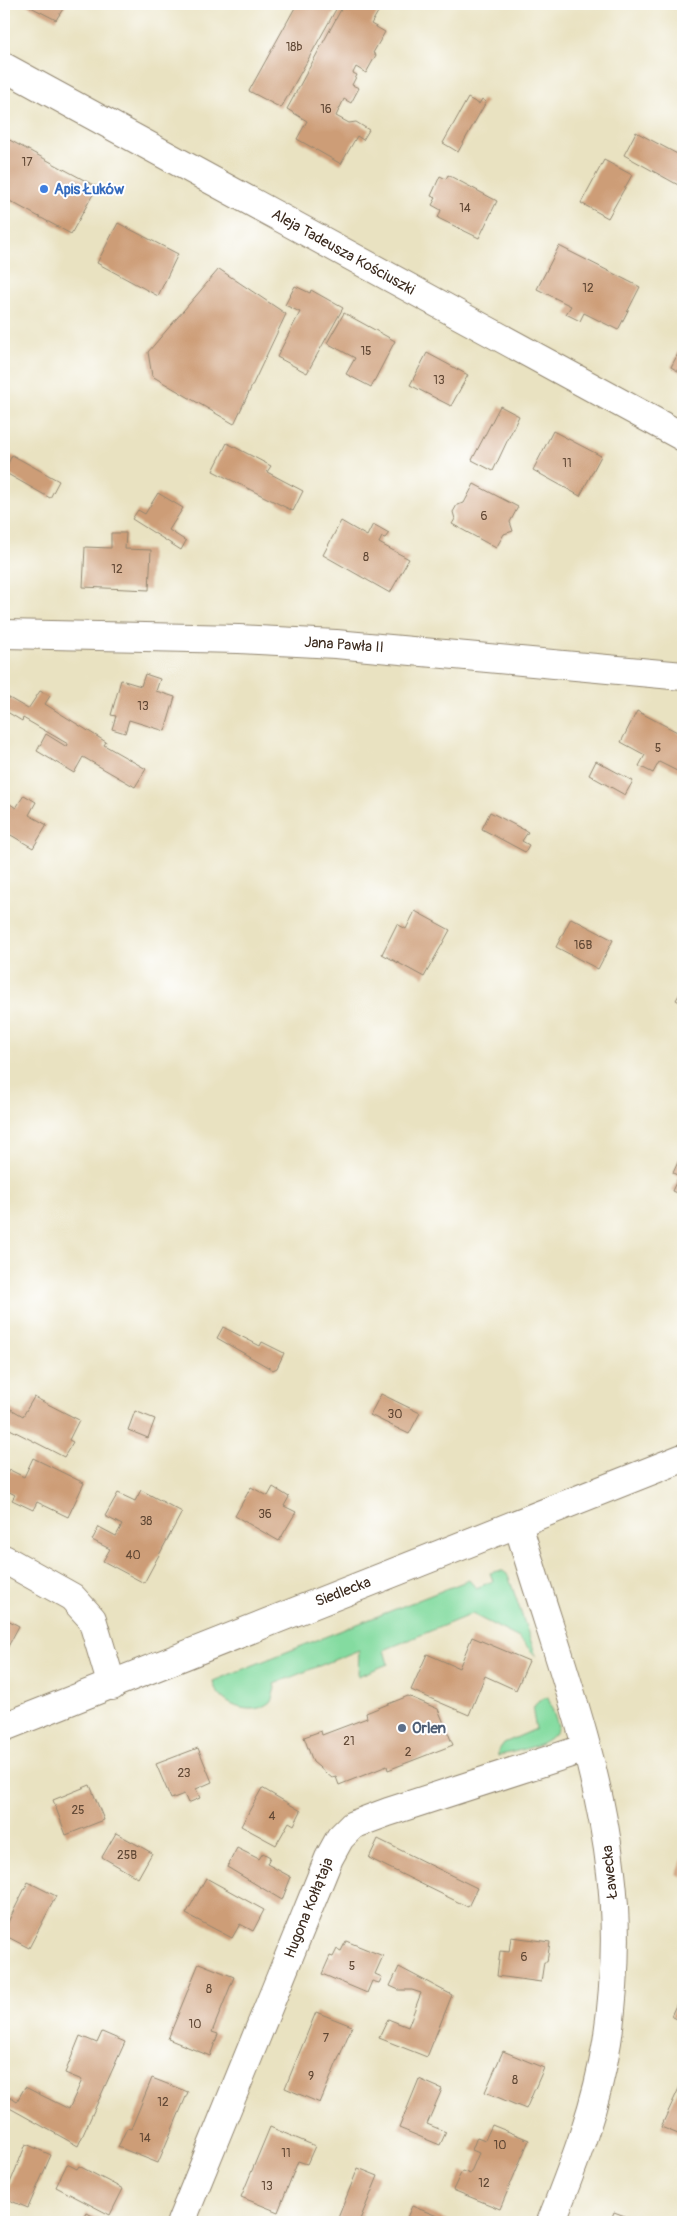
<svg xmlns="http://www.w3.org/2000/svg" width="687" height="2226" font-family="Pangolin,sans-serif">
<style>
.green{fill:#84dba0;stroke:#60825f}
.building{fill:#cd9d77}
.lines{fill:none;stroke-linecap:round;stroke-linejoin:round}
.minor-casing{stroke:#928670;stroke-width:30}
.tertiary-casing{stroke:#928670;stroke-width:30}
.secondary-casing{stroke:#928670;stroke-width:30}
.minor{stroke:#fff;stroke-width:28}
.tertiary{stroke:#fff;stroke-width:28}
.secondary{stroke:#fff;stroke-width:28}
.shop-dot{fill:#3f7fe0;stroke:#fff;stroke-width:2}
.service-dot{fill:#5c6f8a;stroke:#fff;stroke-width:2}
.labels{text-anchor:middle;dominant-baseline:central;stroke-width:4;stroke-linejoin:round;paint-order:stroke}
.number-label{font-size:12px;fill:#604734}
.shop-label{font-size:15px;font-weight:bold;fill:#366cbe;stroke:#fff;text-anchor:start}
.street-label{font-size:15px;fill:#3b2a1e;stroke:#fff}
.service-label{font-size:15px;font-weight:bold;fill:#4e5e75;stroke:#fff;text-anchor:start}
</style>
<rect width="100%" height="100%" fill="#fff"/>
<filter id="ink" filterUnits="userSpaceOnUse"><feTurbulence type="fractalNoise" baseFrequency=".02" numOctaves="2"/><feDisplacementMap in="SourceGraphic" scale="10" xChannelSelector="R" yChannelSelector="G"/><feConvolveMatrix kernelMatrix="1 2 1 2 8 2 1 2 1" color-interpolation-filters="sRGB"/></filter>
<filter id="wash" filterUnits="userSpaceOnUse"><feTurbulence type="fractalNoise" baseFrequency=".0096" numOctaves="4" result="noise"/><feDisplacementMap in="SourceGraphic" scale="20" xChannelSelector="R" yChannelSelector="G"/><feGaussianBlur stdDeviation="1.12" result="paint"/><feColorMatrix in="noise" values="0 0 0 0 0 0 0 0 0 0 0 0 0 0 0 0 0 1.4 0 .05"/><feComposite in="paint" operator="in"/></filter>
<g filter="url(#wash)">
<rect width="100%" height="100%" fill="#e9e2c1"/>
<g class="green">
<path d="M497 1571H503L508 1575 536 1656 519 1638 472 1614 384 1650 388 1664 358 1676 359 1650 274 1684 275 1688 271 1702C252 1718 217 1705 213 1681L469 1580 476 1588 493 1581 490 1573Z"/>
<path d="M548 1697 558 1726C553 1747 516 1750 498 1756V1751L504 1743 536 1729C533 1712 528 1704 548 1697Z"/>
</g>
<g id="blocks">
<g class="building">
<polygon points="25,4 66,4 56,20"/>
<polygon points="297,4 339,4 281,108 249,91"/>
<polygon points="344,4 371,4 369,7 378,12 371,24 385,32 373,53 376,55 366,73 356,67 353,73 357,75 352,85 359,88 351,103 344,99 336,116 349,123 356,122 369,130 363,140 357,136 341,164 297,139 307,121 287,109"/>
<polygon points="665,4 677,4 674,9"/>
<polygon points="468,98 479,104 482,99 486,102 458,152 443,143"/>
<polygon points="636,132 683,157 683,180 680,186 624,155"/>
<polygon points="4,137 97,187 71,234 4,198"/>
<polygon points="604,160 632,175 608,218 581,203"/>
<polygon points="448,175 497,201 479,238 438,218 441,210 432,205 436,198 431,196 440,176 446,179"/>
<polygon points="118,223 178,254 158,296 97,263"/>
<polygon points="559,246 640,287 618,330 584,313 580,321 566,314 571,306 537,289"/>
<polygon points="219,269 286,314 234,424 152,376 148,352"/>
<polygon points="295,286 310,293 311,290 343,308 307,373 277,357 300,312 285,305"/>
<polygon points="344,313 395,341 371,387 346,374 355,358 327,343"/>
<polygon points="683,344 683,374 671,367"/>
<polygon points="427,353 468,375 451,406 410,385"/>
<polygon points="500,406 519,416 493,471 472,460"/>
<polygon points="553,431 601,456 580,496 533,470"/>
<polygon points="227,443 271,466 267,472 303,491 293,511 213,471"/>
<polygon points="12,455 59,481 50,498 4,472"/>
<polygon points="474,484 518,507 510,522 513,531 504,534 496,548 452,524 455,519 453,512 457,505 464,503"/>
<polygon points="158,493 183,508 169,530 186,541 181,550 132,519 138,510 145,514"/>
<polygon points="341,521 367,536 373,524 389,533 385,538 382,537 379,543 409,559 390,593 323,555"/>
<polygon points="111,533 126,533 125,549 151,550 149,590 83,587 85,547 111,548"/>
<polygon points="145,674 160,679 156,691 175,697 165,731 129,720 125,733 112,729 116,716 111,715 121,680 141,686"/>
<polygon points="40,691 50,696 45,704 106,742 104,745 146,769 135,787 83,757 74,773 37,751 46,734 67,747 68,744 23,718 22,721 4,710 4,695 28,709"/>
<polygon points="637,711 683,735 683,774 659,762 653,773 639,766 645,755 621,742"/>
<polygon points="596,761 633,781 625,795 589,775"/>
<polygon points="24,795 36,802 29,815 47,825 33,848 4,831 4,800 16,808"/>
<polygon points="490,812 528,832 522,841 529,845 525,852 482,829"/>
<polygon points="415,911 450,930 424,977 382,954 397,924 406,929"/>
<polygon points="571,918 613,940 598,969 556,947"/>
<polygon points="683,988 683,1004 676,1000"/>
<polygon points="683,1151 683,1196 672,1191 679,1176 673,1173"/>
<polygon points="223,1327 260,1346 262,1342 284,1353 277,1368 273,1370 217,1338"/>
<polygon points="381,1394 420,1413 409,1434 370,1415"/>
<polygon points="34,1397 79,1420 69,1440 73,1442 64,1457 4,1426 11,1409 23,1416"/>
<polygon points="135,1411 155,1419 148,1438 128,1430"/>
<polygon points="33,1458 84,1483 68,1517 37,1502 33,1510 12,1500 15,1495 4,1489 4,1481 10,1470 24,1477"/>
<polygon points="251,1487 268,1496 273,1487 289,1497 284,1506 296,1512 279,1541 235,1516"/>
<polygon points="141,1490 182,1512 144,1583 103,1561 110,1549 92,1540 99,1527 116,1536 122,1525 105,1516 118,1493 135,1501"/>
<polygon points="4,1618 19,1626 4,1654"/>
<polygon points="472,1637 529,1661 516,1690 485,1676 469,1715 411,1690 427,1654 459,1668"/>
<polygon points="408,1696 438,1709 453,1745 388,1770 387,1766 339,1785 336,1777 332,1778 313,1762 304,1737 321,1731 322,1735 367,1718 366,1713"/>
<polygon points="198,1748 212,1782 196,1789 200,1798 188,1803 184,1794 171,1799 156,1764"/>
<polygon points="90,1785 104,1820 66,1835 53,1800"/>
<polygon points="262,1788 301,1811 294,1825 289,1822 276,1845 241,1826"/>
<polygon points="116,1833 152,1853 138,1878 102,1857"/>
<polygon points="378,1839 477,1888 468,1907 369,1858"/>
<polygon points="237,1848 259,1859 263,1853 270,1857 267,1864 291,1877 282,1900 227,1867"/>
<polygon points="683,1858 683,1878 676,1875"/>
<polygon points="206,1878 264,1910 253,1931 240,1924 232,1938 186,1914"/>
<polygon points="28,1882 56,1896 29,1948 4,1935 4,1930"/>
<polygon points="511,1937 550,1942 547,1962 544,1962 541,1982 497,1976 500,1951 509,1952"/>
<polygon points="346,1941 383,1956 375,1974 382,1977 379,1983 372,1981 367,1993 322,1974 330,1956 333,1957 337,1949 341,1951"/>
<polygon points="199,1963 234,1977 212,2032 218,2034 210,2056 168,2039"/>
<polygon points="399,1967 452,1995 427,2057 379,2038 388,2019 408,2027 421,1993 412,1990 399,1990 390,1986"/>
<polygon points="683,1990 683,2022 671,2016"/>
<polygon points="316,2012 352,2026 320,2103 285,2088"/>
<polygon points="102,2032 125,2042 78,2146 6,2106 11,2097 17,2101 25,2087 69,2109 82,2080 65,2073 80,2036 97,2043"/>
<polygon points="503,2051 544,2068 526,2109 485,2092"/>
<polygon points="152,2078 188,2092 158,2163 118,2147 127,2128 131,2129"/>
<polygon points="419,2079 442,2089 427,2124 446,2132 440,2145 399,2128"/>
<polygon points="680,2086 683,2087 683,2136 661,2127"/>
<polygon points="492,2125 529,2140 500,2209 453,2190 462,2171 470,2174 479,2153 472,2150 477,2137 485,2140"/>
<polygon points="270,2127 315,2146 307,2164 298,2161 278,2212 241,2197"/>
<polygon points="26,2144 51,2155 28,2208 4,2198"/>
<polygon points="67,2164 77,2169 79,2166 123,2189 110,2215 56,2187"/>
<polygon points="358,2168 378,2176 359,2222 349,2222 338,2218"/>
<polygon points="412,2206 452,2222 405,2222"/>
<polygon points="614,2212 641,2222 610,2222"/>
<polygon points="87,2213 104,2222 82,2222"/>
</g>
</g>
</g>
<g filter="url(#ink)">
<use href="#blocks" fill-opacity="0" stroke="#928670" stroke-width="1"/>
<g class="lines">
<defs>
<g id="minor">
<polyline points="4,1559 72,1597 92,1619 112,1686"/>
<polyline points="181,2222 329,1858 340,1838 353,1825 388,1812 586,1748"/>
</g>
<g id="tertiary">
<polyline points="4,67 683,437"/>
<polyline points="4,634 239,639 336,644 683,676"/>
<path d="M518 1524C551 1639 598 1754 611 1873 618 1930 615 1987 607 2042 597 2105 574 2164 551 2222"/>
</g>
<polyline id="secondary" points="4,1727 683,1458"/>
</defs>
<use href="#minor" class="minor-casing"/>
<use href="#tertiary" class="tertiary-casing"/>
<use href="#secondary" class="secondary-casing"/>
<use href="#minor" class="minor"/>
<use href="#tertiary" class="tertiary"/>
<use href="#secondary" class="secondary"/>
</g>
</g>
<circle class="shop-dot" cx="44" cy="189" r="5"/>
<circle class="service-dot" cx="402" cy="1728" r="5"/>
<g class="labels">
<g class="number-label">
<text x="294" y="47">18b</text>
<text x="326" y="109">16</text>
<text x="27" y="162">17</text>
<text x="465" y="208">14</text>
<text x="588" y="288">12</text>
<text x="366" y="351">15</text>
<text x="439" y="380">13</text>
<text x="567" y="463">11</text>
<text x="484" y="516">6</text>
<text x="366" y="557">8</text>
<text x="117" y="569">12</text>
<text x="143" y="706">13</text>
<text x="658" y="748">5</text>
<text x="583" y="945">16B</text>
<text x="395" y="1414">30</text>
<text x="265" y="1514">36</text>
<text x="146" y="1521">38</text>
<text x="133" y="1555">40</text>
<text x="349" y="1741">21</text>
<text x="408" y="1752">2</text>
<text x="184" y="1773">23</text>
<text x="78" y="1810">25</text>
<text x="272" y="1816">4</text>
<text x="127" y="1855">25B</text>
<text x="524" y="1957">6</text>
<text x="352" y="1966">5</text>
<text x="209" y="1989">8</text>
<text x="195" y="2024">10</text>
<text x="326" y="2038">7</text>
<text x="311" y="2076">9</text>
<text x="515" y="2080">8</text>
<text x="163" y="2102">12</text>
<text x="145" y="2138">14</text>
<text x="500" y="2145">10</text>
<text x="286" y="2153">11</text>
<text x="484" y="2183">12</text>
<text x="267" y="2186">13</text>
</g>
<g class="shop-label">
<text x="54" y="189">Apis Łuków</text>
</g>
<g class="street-label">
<text transform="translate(343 252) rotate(29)">Aleja Tadeusza Kościuszki</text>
<text transform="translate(344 645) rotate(4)">Jana Pawła II</text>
<text transform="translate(343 1592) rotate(-21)">Siedlecka</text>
<text transform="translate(610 1872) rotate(-96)">Ławecka</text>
<text transform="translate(309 1908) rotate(-68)">Hugona Kołłątaja</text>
</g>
<g class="service-label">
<text x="412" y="1728">Orlen</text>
</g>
</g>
<rect width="687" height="2226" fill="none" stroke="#fff" stroke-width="20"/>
</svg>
